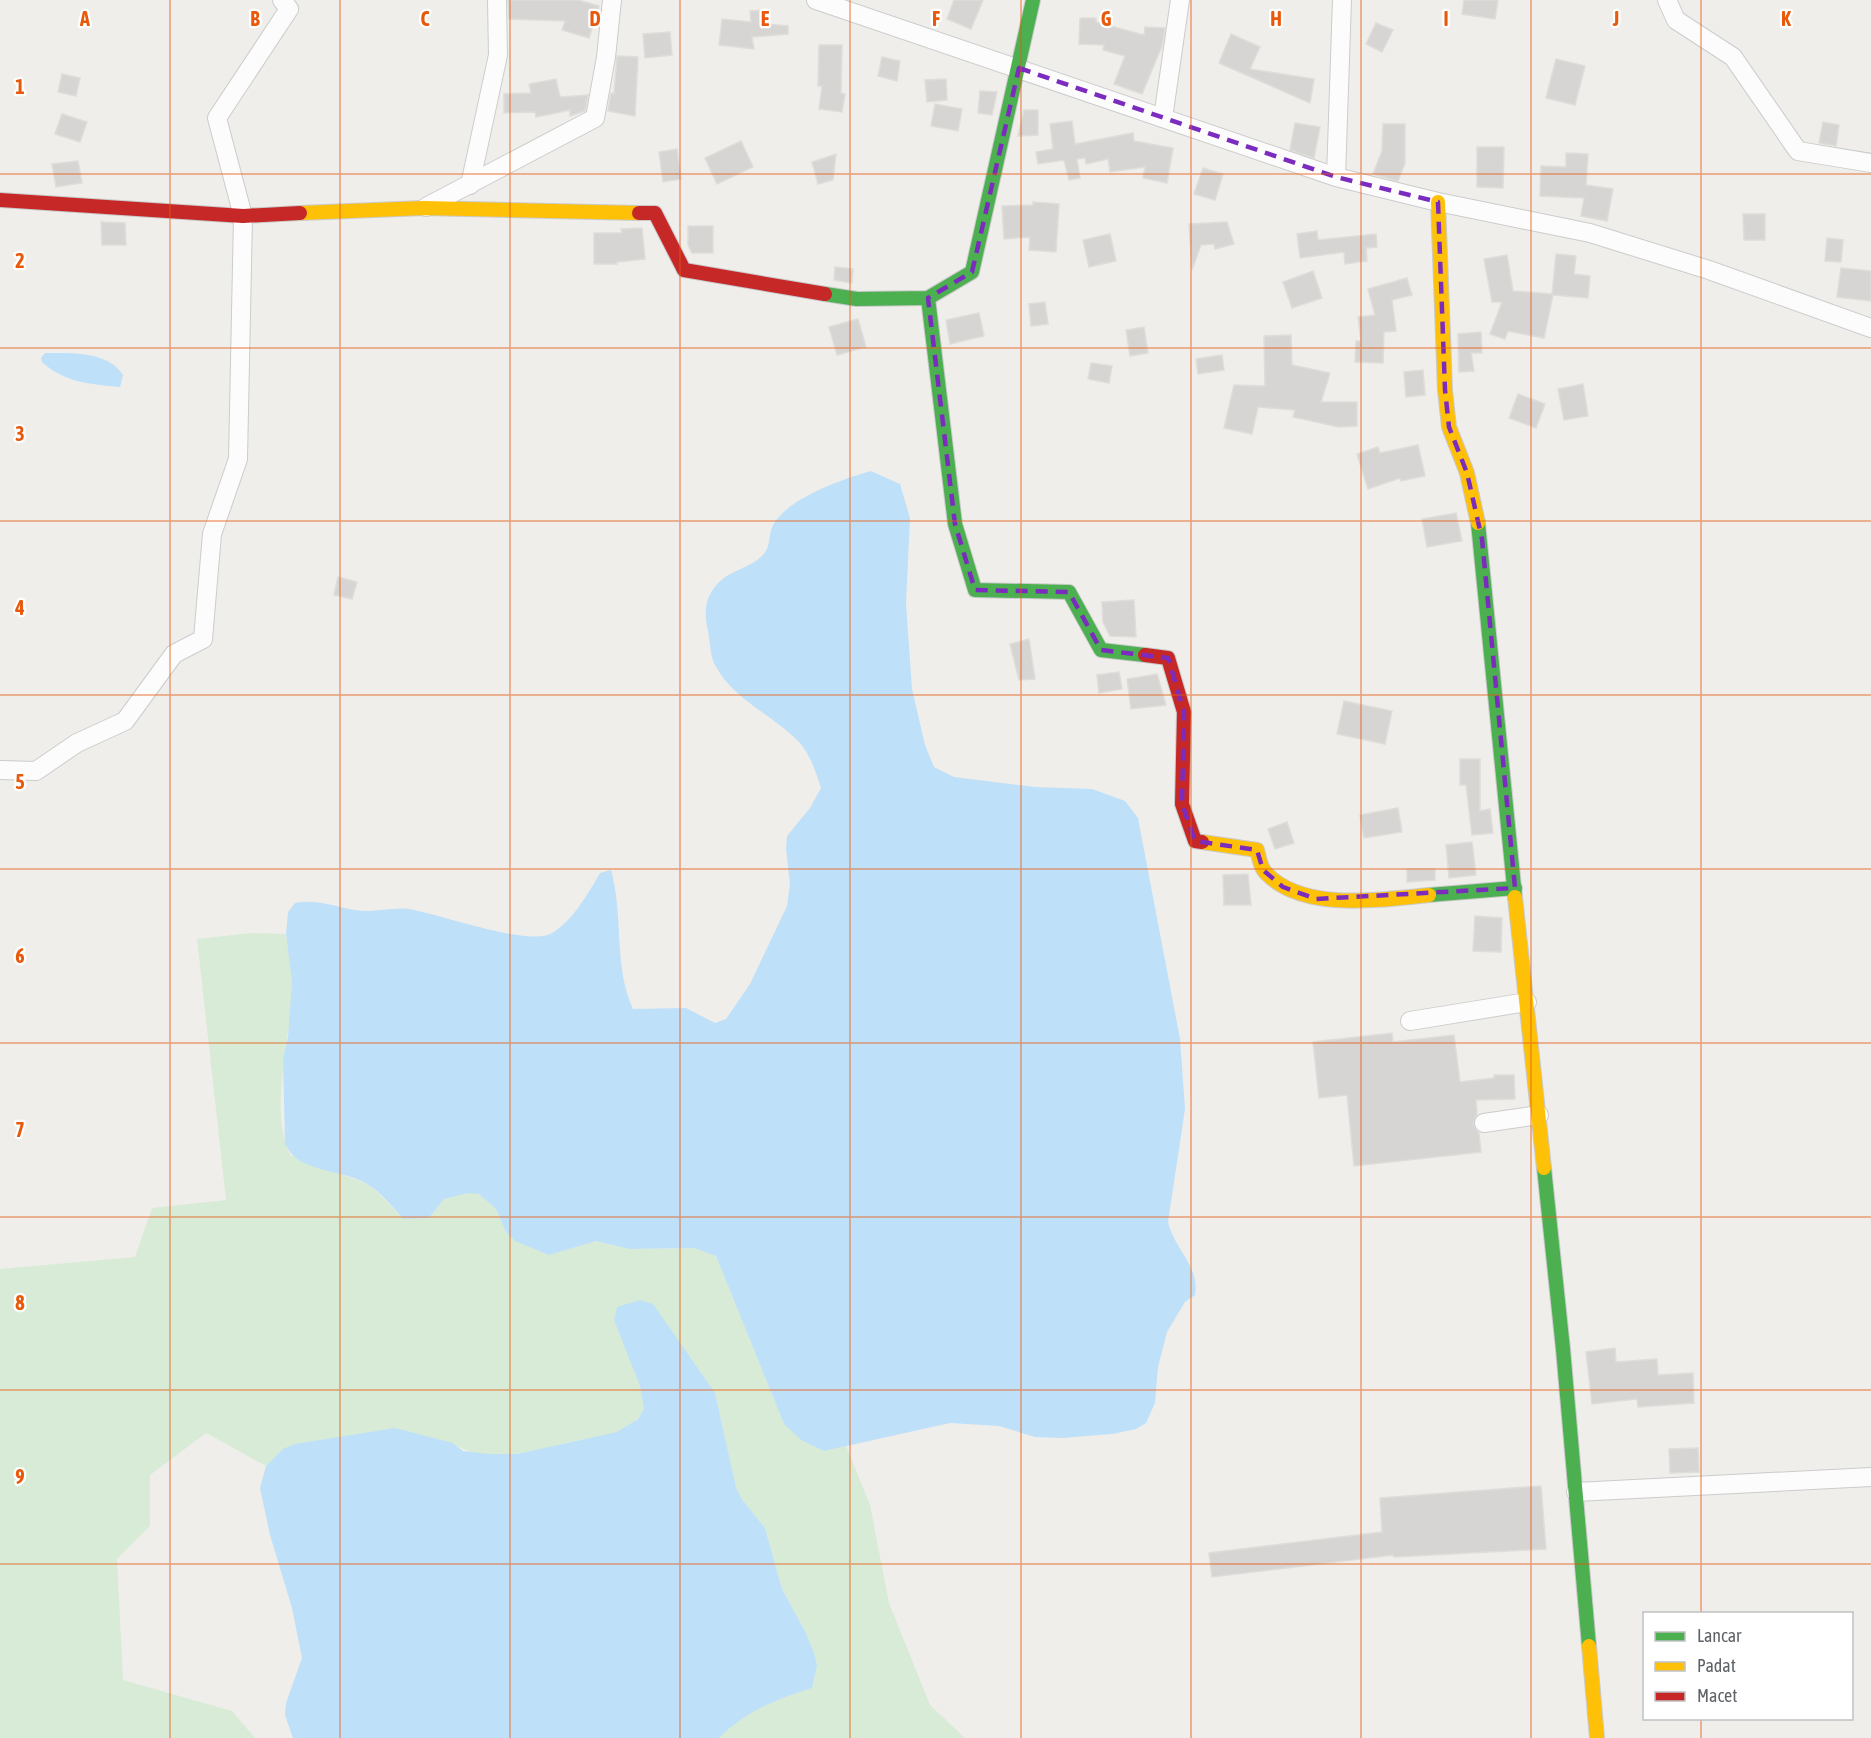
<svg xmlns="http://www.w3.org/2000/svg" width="1871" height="1738" font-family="'Asap Condensed',sans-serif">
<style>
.green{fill:#d8ebd6}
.water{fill:#bfe0f9}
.building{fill:#d6d5d3;stroke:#deddd9;stroke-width:1.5}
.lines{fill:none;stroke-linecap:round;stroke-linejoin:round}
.street-casing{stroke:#cbcccc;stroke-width:20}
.fast-casing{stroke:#cacacb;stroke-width:16}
.slow-casing{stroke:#cacacb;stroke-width:16}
.jam-casing{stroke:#cacacb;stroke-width:16}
.street{stroke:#fdfcfc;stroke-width:18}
.fast{stroke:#4caf50;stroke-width:14}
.slow{stroke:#ffc107;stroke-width:14}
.jam{stroke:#c62828;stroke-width:14}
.marked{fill:none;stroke:#7b2cbf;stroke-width:4.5;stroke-dasharray:12 8;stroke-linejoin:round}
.grid{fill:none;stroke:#e8590c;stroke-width:1.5;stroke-opacity:0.55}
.grid-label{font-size:20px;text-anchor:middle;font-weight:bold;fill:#e8590c;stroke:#fff;stroke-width:4.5;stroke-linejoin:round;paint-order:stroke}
</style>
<rect width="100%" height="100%" fill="#efeeea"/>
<path class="green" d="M251 933 286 934C288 949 291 965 292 980 294 1033 267 1105 290 1155L370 1185 404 1219 429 1218 444 1199 468 1192 479 1194 496 1209 506 1232 549 1255 595 1241 629 1249 695 1248 716 1256 784 1424 823 1451 846 1446 870 1505 889 1603 930 1705 965 1738H719C746 1711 776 1699 812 1688L805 1631 782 1589 765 1528 741 1498 736 1487 715 1393 640 1386 645 1409C638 1419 628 1428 616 1433 604 1437 588 1439 575 1441 539 1449 486 1468 453 1443L283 1449 266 1466 206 1433 150 1475V1526L117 1559 123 1680 232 1711 255 1738H0V1269L135 1257 152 1208 226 1200 197 939Z"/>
<g class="water">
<path d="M45 353C71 353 108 351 123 375L120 387C90 384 65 383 42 362L41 358Z"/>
<path d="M871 471 900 484 910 518 906 604 912 689 925 745 934 767 954 777 1035 787 1092 789 1125 801 1138 818 1180 1039 1185 1109 1168 1222C1174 1249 1200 1266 1195 1295L1185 1302 1167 1332 1158 1367 1155 1403 1146 1423 1136 1429 1112 1434 1062 1438 1035 1437 999 1426 950 1423 824 1451 801 1440 784 1424 716 1256 694 1248 629 1249 596 1241 549 1255 515 1241 506 1232 496 1209 479 1194 468 1193 444 1199 429 1218 404 1219C393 1208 381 1192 367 1184 341 1168 299 1174 285 1144L283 1059 288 1037 292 981 286 934 288 912 295 903C318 898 341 909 363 911 380 912 397 906 414 910 442 915 530 947 552 933 572 922 589 892 600 873L611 870C624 916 613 965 633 1009L686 1008 715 1023 726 1019 750 984 787 906 790 884 786 849 787 836 810 808 821 788C816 773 811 756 800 743 773 714 733 701 714 663 710 654 710 641 708 631 705 619 704 603 712 591 726 569 747 571 763 555 771 547 768 535 773 525 788 498 843 479 871 471Z"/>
<path d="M640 1300 653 1304 715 1393 736 1487 741 1498 765 1528 782 1589 805 1631 814 1653 817 1665 812 1688C777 1699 746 1711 719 1738H293L285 1715 286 1703 302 1658 292 1608 270 1535 260 1488 266 1466 283 1449 295 1444 395 1428 453 1443 463 1451 489 1454H517L617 1432 638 1419 644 1409 640 1386 614 1320 617 1307Z"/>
</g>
<g class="building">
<polygon points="508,0 578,0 599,6 589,38 562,30 565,21 509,19"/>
<polygon points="954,0 983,0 971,29 947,19"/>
<polygon points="1464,0 1498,0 1495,19 1462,14"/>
<polygon points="766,10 766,24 788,26 788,34 752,37 754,49 719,45 722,19 751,22 750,11"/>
<polygon points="1080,18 1096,18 1096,22 1144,35 1145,27 1165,28 1162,46 1142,94 1114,84 1125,56 1103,50 1104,45 1079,44"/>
<polygon points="1376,23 1393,30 1382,52 1366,44"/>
<polygon points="670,32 672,55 645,58 643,34"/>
<polygon points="1231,34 1260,47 1250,69 1314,79 1310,103 1219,63"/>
<polygon points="819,45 842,45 841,93 845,94 842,112 819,109 822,86 818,86"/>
<polygon points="617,56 638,57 635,116 608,111 611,93 614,94"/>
<polygon points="882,57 900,61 897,81 878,76"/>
<polygon points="1556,59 1585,66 1575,105 1546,98"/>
<polygon points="62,74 80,78 76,96 58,92"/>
<polygon points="556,79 560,97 588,95 585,111 570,116 570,110 536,117 535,112 504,113 504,94 531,93 529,84"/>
<polygon points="946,79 947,100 927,102 925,80"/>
<polygon points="980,91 997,92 992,115 978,113"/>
<polygon points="935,104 962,109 958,131 931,126"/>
<polygon points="1024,110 1038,110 1038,135 1018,136"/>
<polygon points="62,114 87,122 80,142 55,134"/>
<polygon points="1072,121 1075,144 1133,133 1134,141 1173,148 1167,183 1143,178 1145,167 1110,172 1108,159 1086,164 1085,158 1077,159 1080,178 1069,180 1064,160 1038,164 1036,152 1053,149 1050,124"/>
<polygon points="1823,122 1839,125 1836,146 1819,143"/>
<polygon points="1295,123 1320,127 1314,158 1290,150"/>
<polygon points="1383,124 1405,124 1405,163 1398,181 1373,174 1382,151"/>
<polygon points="741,141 753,167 717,184 705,158"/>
<polygon points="1477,147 1504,147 1503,188 1477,187"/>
<polygon points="677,149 681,179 663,182 659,152"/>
<polygon points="1566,153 1588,154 1586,185 1613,189 1607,221 1581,216 1584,198 1540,196 1541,166 1566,167"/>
<polygon points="836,154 833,180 818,184 812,162"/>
<polygon points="78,161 82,183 56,187 52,164"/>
<polygon points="1203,168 1223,174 1215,200 1194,194"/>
<polygon points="1033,202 1059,204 1056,252 1029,250 1030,237 1004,239 1002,206 1033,205"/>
<polygon points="1743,214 1765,214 1765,240 1744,240"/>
<polygon points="101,222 125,223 126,245 102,245"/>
<polygon points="1227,222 1234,244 1215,249 1214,244 1201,245 1192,270 1189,224"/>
<polygon points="688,226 713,226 713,253 692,253 688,245"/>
<polygon points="642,228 645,259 617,262 617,264 594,264 594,233 622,233 621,229"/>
<polygon points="1317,231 1318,240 1376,234 1377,247 1366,248 1367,261 1345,264 1344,252 1300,258 1297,234"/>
<polygon points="1110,234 1116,261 1089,267 1083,240"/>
<polygon points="1827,238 1843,240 1841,262 1825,261"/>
<polygon points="1556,254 1576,256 1574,274 1590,276 1588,298 1553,295 1544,338 1508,331 1505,339 1490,334 1502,302 1492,302 1484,259 1507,255 1513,291 1552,294"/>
<polygon points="835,267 853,269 852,283 834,280"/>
<polygon points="1841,268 1871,271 1871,301 1837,297"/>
<polygon points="1313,271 1322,298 1292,308 1283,282"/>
<polygon points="1407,278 1412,295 1392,300 1396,331 1384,332 1383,363 1355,362 1356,341 1361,341 1358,317 1375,315 1368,289"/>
<polygon points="1045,302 1048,324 1031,326 1029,304"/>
<polygon points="979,313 984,336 950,344 946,320"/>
<polygon points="858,319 866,347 837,355 829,327"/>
<polygon points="1144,327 1148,353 1130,356 1126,330"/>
<polygon points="1481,332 1482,353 1471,353 1474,371 1459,372 1458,334"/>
<polygon points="1291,335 1292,365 1330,373 1321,402 1357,402 1357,426 1339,427 1293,417 1295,410 1258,407 1252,434 1224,428 1234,385 1265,386 1264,336"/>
<polygon points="1222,355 1224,370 1198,374 1196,359"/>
<polygon points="1091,363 1112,366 1109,383 1088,379"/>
<polygon points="1423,370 1425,395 1406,397 1404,372"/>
<polygon points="1583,384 1588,416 1564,420 1558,389"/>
<polygon points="1518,394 1545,404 1536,428 1509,418"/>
<polygon points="1418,445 1425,476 1401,481 1400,478 1368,489 1357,454 1378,447 1380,453"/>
<polygon points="1456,513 1462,541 1427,547 1422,519"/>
<polygon points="338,577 357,582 352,599 334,595"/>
<polygon points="1134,600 1136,637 1110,636 1103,622 1102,602"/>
<polygon points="1029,639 1035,679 1019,680 1010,644"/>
<polygon points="1119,672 1122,689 1099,693 1097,675"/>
<polygon points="1157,674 1166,705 1131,709 1127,679"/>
<polygon points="1344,701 1392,711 1385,744 1337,734"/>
<polygon points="1460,759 1480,759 1480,811 1490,809 1493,833 1472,835 1466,785 1460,785"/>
<polygon points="1398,808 1402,832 1364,838 1360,815"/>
<polygon points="1287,822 1294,843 1275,849 1268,829"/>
<polygon points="1472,842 1476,875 1449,878 1446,845"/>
<polygon points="1407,869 1435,869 1435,880 1407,882"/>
<polygon points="1248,874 1251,905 1224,905 1223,875"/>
<polygon points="1475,916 1502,918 1501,952 1473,951"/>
<polygon points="1392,1033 1393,1042 1454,1035 1460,1082 1494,1078 1494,1075 1514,1075 1515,1099 1476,1100 1477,1114 1473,1124 1479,1133 1481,1152 1354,1166 1347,1095 1319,1098 1313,1042"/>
<polygon points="1615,1348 1616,1362 1657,1359 1658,1375 1693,1373 1694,1403 1638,1407 1637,1399 1592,1404 1586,1352"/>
<polygon points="1698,1448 1699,1472 1670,1473 1669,1449"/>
<polygon points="1541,1486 1546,1549 1394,1557 1393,1555 1212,1577 1209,1553 1382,1532 1380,1498"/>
</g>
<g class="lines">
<defs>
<g id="street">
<polyline points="816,0 1336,177 1438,202 1590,233 1709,270 1871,328"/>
<polyline points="1667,0 1676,20 1733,57 1798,151 1871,163"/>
<polyline points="1163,118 1180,0"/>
<polyline points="1336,177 1342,0"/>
<polyline points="470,185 498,55 497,0"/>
<polyline points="426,207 595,118 606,57 612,0"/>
<polyline points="0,770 36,771 77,743 125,721 174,654 203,639 212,534 238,459 243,216 217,118 289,9 282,0"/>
<polyline points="1410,1021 1527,1002"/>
<polyline points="1484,1123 1539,1115"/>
<polyline points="1576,1492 1871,1477"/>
</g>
<g id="fast">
<polyline points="825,294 857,299 928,298 972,272 1033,0"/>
<polyline points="928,298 955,524 975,590 1069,592 1101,650 1145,655"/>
<polyline points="1478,523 1515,897"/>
<polyline points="1429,895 1515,888"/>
<polyline points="1544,1168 1563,1349 1589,1646"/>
</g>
<g id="slow">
<polyline points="1438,202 1445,390 1449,427 1467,473 1478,523"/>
<polyline points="300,213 424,208 639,213"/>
<path d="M1202 842 1257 850C1259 857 1260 866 1265 872 1301 912 1380 900 1429 895"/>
<polyline points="1515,897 1544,1168"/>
<polyline points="1589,1646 1597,1738"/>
</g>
<g id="jam">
<polyline points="0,200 243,216 300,213"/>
<polyline points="639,213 655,213 684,270 825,294"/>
<polyline points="1145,655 1168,658 1184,712 1182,804 1195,841 1202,842"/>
</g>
</defs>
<use href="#street" class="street-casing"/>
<use href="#fast" class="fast-casing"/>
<use href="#slow" class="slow-casing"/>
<use href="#jam" class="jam-casing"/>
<use href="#street" class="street"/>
<use href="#fast" class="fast"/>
<use href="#slow" class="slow"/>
<use href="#jam" class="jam"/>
</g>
<path class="marked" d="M1019 68 1336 177 1438 202 1445 390 1449 427 1467 473 1482 539 1515 888 1316 899 1283 887 1263 870 1257 850 1195 841 1182 804 1184 712 1168 658 1101 650 1069 592 975 590 955 524 928 298 972 272Z"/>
<path class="grid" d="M170 0V1738M340 0V1738M510 0V1738M680 0V1738M850 0V1738M1021 0V1738M1191 0V1738M1361 0V1738M1531 0V1738M1701 0V1614M0 174H1871M0 348H1871M0 521H1871M0 695H1871M0 869H1871M0 1043H1871M0 1217H1871M0 1390H1871M0 1564H1871M1701 1718V1738"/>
<g class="grid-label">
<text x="85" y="26">A</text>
<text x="255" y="26">B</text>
<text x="425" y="26">C</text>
<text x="595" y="26">D</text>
<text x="765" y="26">E</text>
<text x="936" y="26">F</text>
<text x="1106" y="26">G</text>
<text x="1276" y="26">H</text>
<text x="1446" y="26">I</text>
<text x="1616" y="26">J</text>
<text x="1786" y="26">K</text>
<text x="20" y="94">1</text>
<text x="20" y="268">2</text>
<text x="20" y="441">3</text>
<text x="20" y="615">4</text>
<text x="20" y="789">5</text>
<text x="20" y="963">6</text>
<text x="20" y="1137">7</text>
<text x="20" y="1310">8</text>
<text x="20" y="1484">9</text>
</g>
<rect x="1643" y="1612" width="210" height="108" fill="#ffffff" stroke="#bfc1c3" stroke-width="1.5"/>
<rect x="1655" y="1632" width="30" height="9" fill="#4caf50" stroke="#bfc1c3" stroke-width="1.5"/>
<text x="1697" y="1642" font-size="18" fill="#5f6368">Lancar</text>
<rect x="1655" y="1662" width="30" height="9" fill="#ffc107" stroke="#bfc1c3" stroke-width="1.5"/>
<text x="1697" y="1672" font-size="18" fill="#5f6368">Padat</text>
<rect x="1655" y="1692" width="30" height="9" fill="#c62828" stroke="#bfc1c3" stroke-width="1.5"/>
<text x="1697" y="1702" font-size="18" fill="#5f6368">Macet</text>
</svg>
